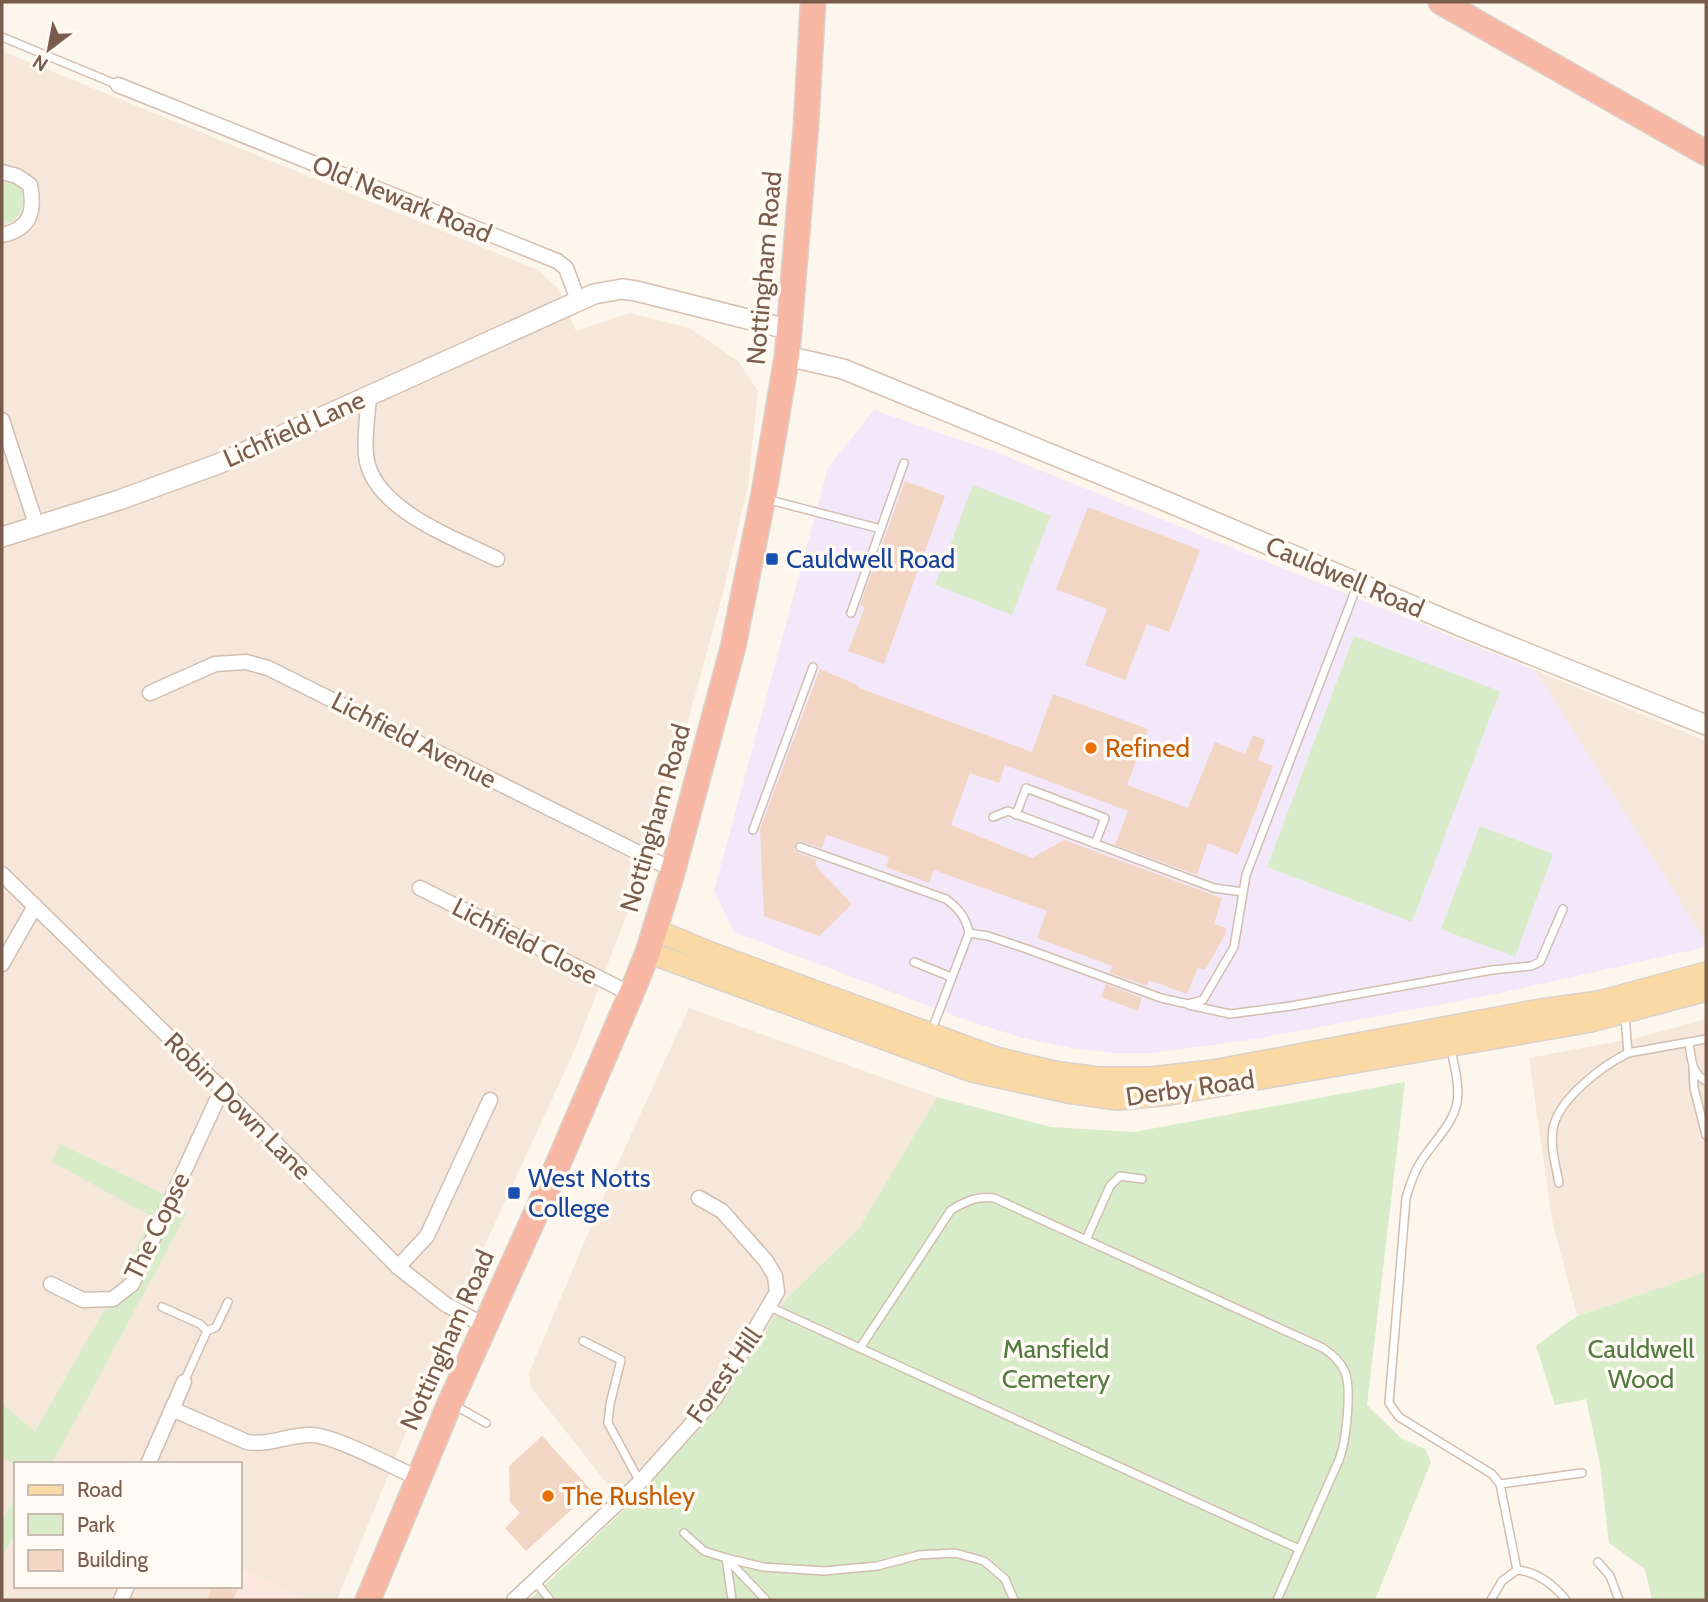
<svg xmlns="http://www.w3.org/2000/svg" width="1708" height="1602" font-family="Cabin,sans-serif">
<style>
.residential{fill:#f5e8da}
.commercial{fill:#fde8e0}
.education{fill:#f3e8fa}
.green{fill:#d8ecc9}
.building{fill:#f3d5c3}
.lines{fill:none;stroke-linecap:round;stroke-linejoin:round}
.lane-casing{stroke:#d1beb0;stroke-width:10}
.street-casing{stroke:#d1beb0;stroke-width:17}
.secondary-casing{stroke:#d6c0b0;stroke-width:22}
.primary-casing{stroke:#dad1cd;stroke-width:24}
.highway-casing{stroke:#dad1cd;stroke-width:27}
.lane{stroke:#fff;stroke-width:7}
.street{stroke:#fff;stroke-width:14}
.secondary{stroke:#fff;stroke-width:19}
.primary{stroke:#fbd9a5;stroke-width:21}
.highway{stroke:#f7b7a3;stroke-width:24}
.transit-dot{fill:#1a4fb4;stroke:#fffaf3;stroke-width:2.5}
.food-dot{fill:#e8710a;stroke:#fffaf3;stroke-width:2.5}
.labels{text-anchor:middle;dominant-baseline:central;stroke-width:7;stroke-linejoin:round;paint-order:stroke}
.street-label{font-size:26px;fill:#7a5c4d;stroke:#fffaf3}
.transit-label{font-size:26px;fill:#164399;stroke:#fffaf3;text-anchor:start}
.food-label{font-size:26px;fill:#c56008;stroke:#fffaf3;text-anchor:start}
.park-label{font-size:26px;fill:#537a41;stroke:#fffaf3}
</style>
<rect width="100%" height="100%" fill="#fdf6ec"/>
<g class="residential">
<polygon points="2,51 538,270 559,289 576,331 630,313 690,328 738,361 758,391 748,485 722,597 656,838 576,1047 466,1286 337,1600 310,1600 240,1569 240,1464 52,1464 139,1301 106,1308 35,1431 2,1404"/>
<polygon points="1535,670 1706,741 1706,942"/>
<polygon points="689,1008 937,1097 859,1228 787,1298 720,1402 626,1508 531,1387 529,1373 614,1172"/>
<polygon points="1706,1019 1706,1272 1577,1316 1552,1220 1529,1058 1641,1037"/>
<polygon points="2,1456 16,1467 16,1495 2,1521"/>
<polygon points="16,1532 16,1586 213,1586 207,1600 2,1600 2,1558"/>
</g>
<polygon class="commercial" points="240,1569 310,1600 207,1600 213,1586 240,1586"/>
<polygon class="education" points="874,410 995,452 1535,670 1706,942 1706,947 1496,994 1255,1039 1153,1053 1114,1053 1071,1048 1023,1038 960,1018 734,932 714,891 828,468"/>
<g class="green">
<path d="M2 182 16 185 24 193C23 210 19 221 2 224Z"/>
<polygon points="973,485 1051,515 1012,615 935,585"/>
<polygon points="1354,636 1500,691 1412,922 1267,867"/>
<polygon points="1480,826 1553,854 1515,957 1441,929"/>
<polygon points="1405,1082 1367,1405 1401,1438 1425,1449 1431,1462 1375,1600 529,1600 626,1508 720,1402 787,1298 859,1228 937,1097 1051,1127 1134,1132"/>
<polygon points="60,1144 161,1193 187,1213 52,1464 16,1464 16,1467 2,1456 2,1404 35,1431 121,1281 151,1216 52,1162"/>
<polygon points="1706,1272 1706,1600 1652,1600 1645,1569 1609,1543 1600,1464 1586,1399 1555,1405 1536,1346 1577,1316"/>
<polygon points="16,1495 16,1532 2,1558 2,1521"/>
</g>
<g class="building">
<polygon points="905,481 945,496 884,664 848,651 865,607 860,605"/>
<polygon points="1088,507 1200,550 1169,632 1147,624 1125,680 1085,665 1107,609 1056,589"/>
<polygon points="820,669 860,686 859,688 1032,752 1053,694 1148,729 1127,785 1188,808 1215,742 1245,754 1253,735 1265,740 1258,760 1273,766 1238,855 1208,843 1197,875 1115,845 1128,811 1005,765 999,783 970,773 951,825 1032,858 1064,840 1222,898 1214,924 1226,928 1225,935 1205,970 1198,968 1187,994 1149,980 1147,986 1110,973 1112,966 1037,938 1047,911 934,870 929,883 886,867 889,857 827,835 822,848 800,841 796,843 794,849 798,853 817,860 815,865 852,904 819,936 764,916 760,829"/>
<polygon points="1106,984 1142,998 1138,1011 1101,997"/>
<polygon points="542,1436 592,1491 526,1551 505,1528 520,1513 510,1502 509,1466"/>
<polygon points="213,1586 239,1586 233,1600 207,1600"/>
</g>
<g class="lines">
<defs>
<g id="lane">
<polyline points="2,37 118,85"/>
<polyline points="766,499 881,529"/>
<polyline points="851,613 904,463"/>
<polyline points="1016,815 1026,788 1105,818 1095,844"/>
<polyline points="993,817 1008,811 1214,888 1243,892"/>
<polyline points="753,830 813,667"/>
<path d="M800 847 946 899C959 909 966 917 969 933L931 1032"/>
<polyline points="969,933 988,936 1027,949 1161,998 1188,1004 1203,1000 1234,947 1246,875 1357,586"/>
<polyline points="914,962 951,977"/>
<polyline points="1189,1005 1230,1014 1291,1006 1492,970 1531,966 1540,962 1563,909"/>
<path d="M1689 1044C1692 1060 1691 1073 1706 1081"/>
<path d="M1451 1049C1454 1066 1460 1085 1457 1103 1452 1126 1432 1143 1420 1163 1413 1174 1410 1185 1406 1198L1389 1403 1399 1417 1492 1474 1500 1484 1582 1473"/>
<polyline points="1628,1053 1706,1039"/>
<polyline points="1693,1068 1694,1088 1706,1135"/>
<path d="M1559 1183C1556 1166 1550 1147 1553 1129 1558 1099 1602 1066 1628 1053L1625 1016"/>
<polyline points="1086,1240 1110,1186 1120,1176 1142,1179"/>
<polyline points="162,1307 200,1324 207,1331 184,1382"/>
<polyline points="770,1307 1299,1549"/>
<polyline points="207,1331 216,1327 228,1302"/>
<polyline points="583,1341 621,1360 610,1404 608,1423 640,1482"/>
<path d="M860 1348 951 1210C966 1201 977 1196 994 1198L1323 1348C1333 1355 1340 1361 1345 1372 1352 1390 1346 1442 1339 1460L1277 1600"/>
<polyline points="454,1405 486,1423"/>
<polyline points="1500,1484 1517,1570"/>
<polyline points="684,1533 704,1551 726,1558 766,1600"/>
<polyline points="1598,1562 1610,1576 1619,1600"/>
<polyline points="535,1581 550,1600"/>
<polyline points="732,1600 726,1558 763,1567 824,1571 877,1566 919,1555 955,1553 984,1561 1005,1579 1014,1600"/>
<path d="M1491 1600 1502 1581 1517 1570C1538 1572 1553 1584 1566 1600"/>
</g>
<g id="street">
<polyline points="118,85 557,261 566,268 578,300"/>
<path d="M2 172 17 176 30 185C35 211 31 229 2 235"/>
<path d="M369 395C368 415 364 436 366 455 371 509 455 538 497 559"/>
<polyline points="2,420 37,527"/>
<polyline points="150,693 215,664 246,662 268,668 673,870"/>
<polyline points="2,874 222,1089 398,1267 445,1304 485,1326"/>
<polyline points="420,888 631,994"/>
<polyline points="2,964 35,906"/>
<polyline points="398,1267 427,1236 490,1100"/>
<polyline points="51,1284 83,1300 113,1299 132,1284 222,1089"/>
<path d="M172 1409 247 1442C270 1446 289 1434 312 1435 336 1436 393 1467 418 1478"/>
<polyline points="148,1464 184,1382"/>
<polyline points="121,1600 127,1586"/>
<polyline points="514,1600 640,1482 715,1398 777,1292 775,1276 766,1261 722,1211 699,1198"/>
</g>
<g id="secondary">
<polyline points="787,356 843,369 1163,500 1465,628 1706,725"/>
<polyline points="2,537 119,500 218,464 594,294 622,289 636,291 791,330"/>
</g>
<g id="primary">
<polyline points="655,930 713,954 996,1058 1054,1072 1097,1078 1150,1078 1213,1071 1535,1011 1599,1002 1706,973"/>
<polyline points="648,952 972,1071 1068,1092 1118,1099 1170,1094 1591,1021 1706,990"/>
</g>
<g id="highway">
<polyline points="1441,2 1706,153"/>
<polyline points="368,1600 450,1403 552,1178 631,994 648,952 673,870 733,647 763,498 787,356 806,126 813,2"/>
</g>
</defs>
<use href="#lane" class="lane-casing"/>
<use href="#street" class="street-casing"/>
<use href="#secondary" class="secondary-casing"/>
<use href="#primary" class="primary-casing"/>
<use href="#highway" class="highway-casing"/>
<use href="#lane" class="lane"/>
<use href="#street" class="street"/>
<use href="#secondary" class="secondary"/>
<use href="#primary" class="primary"/>
<use href="#highway" class="highway"/>
</g>
<g class="transit-dot">
<rect x="765" y="552" width="14" height="14" rx="3.5"/>
<rect x="507" y="1186" width="14" height="14" rx="3.5"/>
</g>
<g class="food-dot">
<circle cx="1091" cy="748" r="7"/>
<circle cx="548" cy="1496" r="7"/>
</g>
<g class="labels">
<g class="street-label">
<text transform="translate(402 199) rotate(22)">Old Newark Road</text>
<text transform="translate(764 268) rotate(-85)">Nottingham Road</text>
<text transform="translate(294 429) rotate(-24)">Lichfield Lane</text>
<text transform="translate(1345 577) rotate(23)">Cauldwell Road</text>
<text transform="translate(414 740) rotate(27)">Lichfield Avenue</text>
<text transform="translate(655 818) rotate(-74)">Nottingham Road</text>
<text transform="translate(525 941) rotate(27)">Lichfield Close</text>
<text transform="translate(1190 1088) rotate(-8)">Derby Road</text>
<text transform="translate(238 1106) rotate(45)">Robin Down Lane</text>
<text transform="translate(157 1226) rotate(-64)">The Copse</text>
<text transform="translate(447 1340) rotate(-66)">Nottingham Road</text>
<text transform="translate(724 1375) rotate(-55)">Forest Hill</text>
</g>
<g class="transit-label">
<text x="786" y="559">Cauldwell Road</text>
<text x="528" y="1178">West Notts<tspan x="528" dy="30">College</tspan></text>
</g>
<g class="food-label">
<text x="1105" y="748">Refined</text>
<text x="562" y="1496">The Rushley</text>
</g>
<g class="park-label">
<text x="1056" y="1349">Mansfield<tspan x="1056" dy="30">Cemetery</tspan></text>
<text x="1641" y="1349">Cauldwell<tspan x="1641" dy="30">Wood</tspan></text>
</g>
</g>
<rect width="1708" height="1602" fill="none" stroke="#7a5c4d" stroke-width="7"/>
<rect x="14" y="1462" width="228" height="126" fill="#fffaf3" stroke="#cabbb1" stroke-width="2"/>
<rect x="28" y="1485" width="35" height="10" fill="#fbd9a5" stroke="#cabbb1" stroke-width="2"/>
<text x="77" y="1497" font-size="21" fill="#7a5c4d">Road</text>
<rect x="28" y="1514" width="35" height="21" fill="#d8ecc9" stroke="#cabbb1" stroke-width="2"/>
<text x="77" y="1532" font-size="21" fill="#7a5c4d">Park</text>
<rect x="28" y="1550" width="35" height="21" fill="#f3d5c3" stroke="#cabbb1" stroke-width="2"/>
<text x="77" y="1567" font-size="21" fill="#7a5c4d">Building</text>
<g transform="translate(49 49) rotate(212)" stroke="#fffaf3" stroke-width="5" paint-order="stroke">
<path d="M0-5L12 26L0 18L-12 26Z" fill="#7a5c4d"/>
<text y="-10" font-size="19" font-weight="bold" text-anchor="middle" fill="#7a5c4d">N</text>
</g>
</svg>
